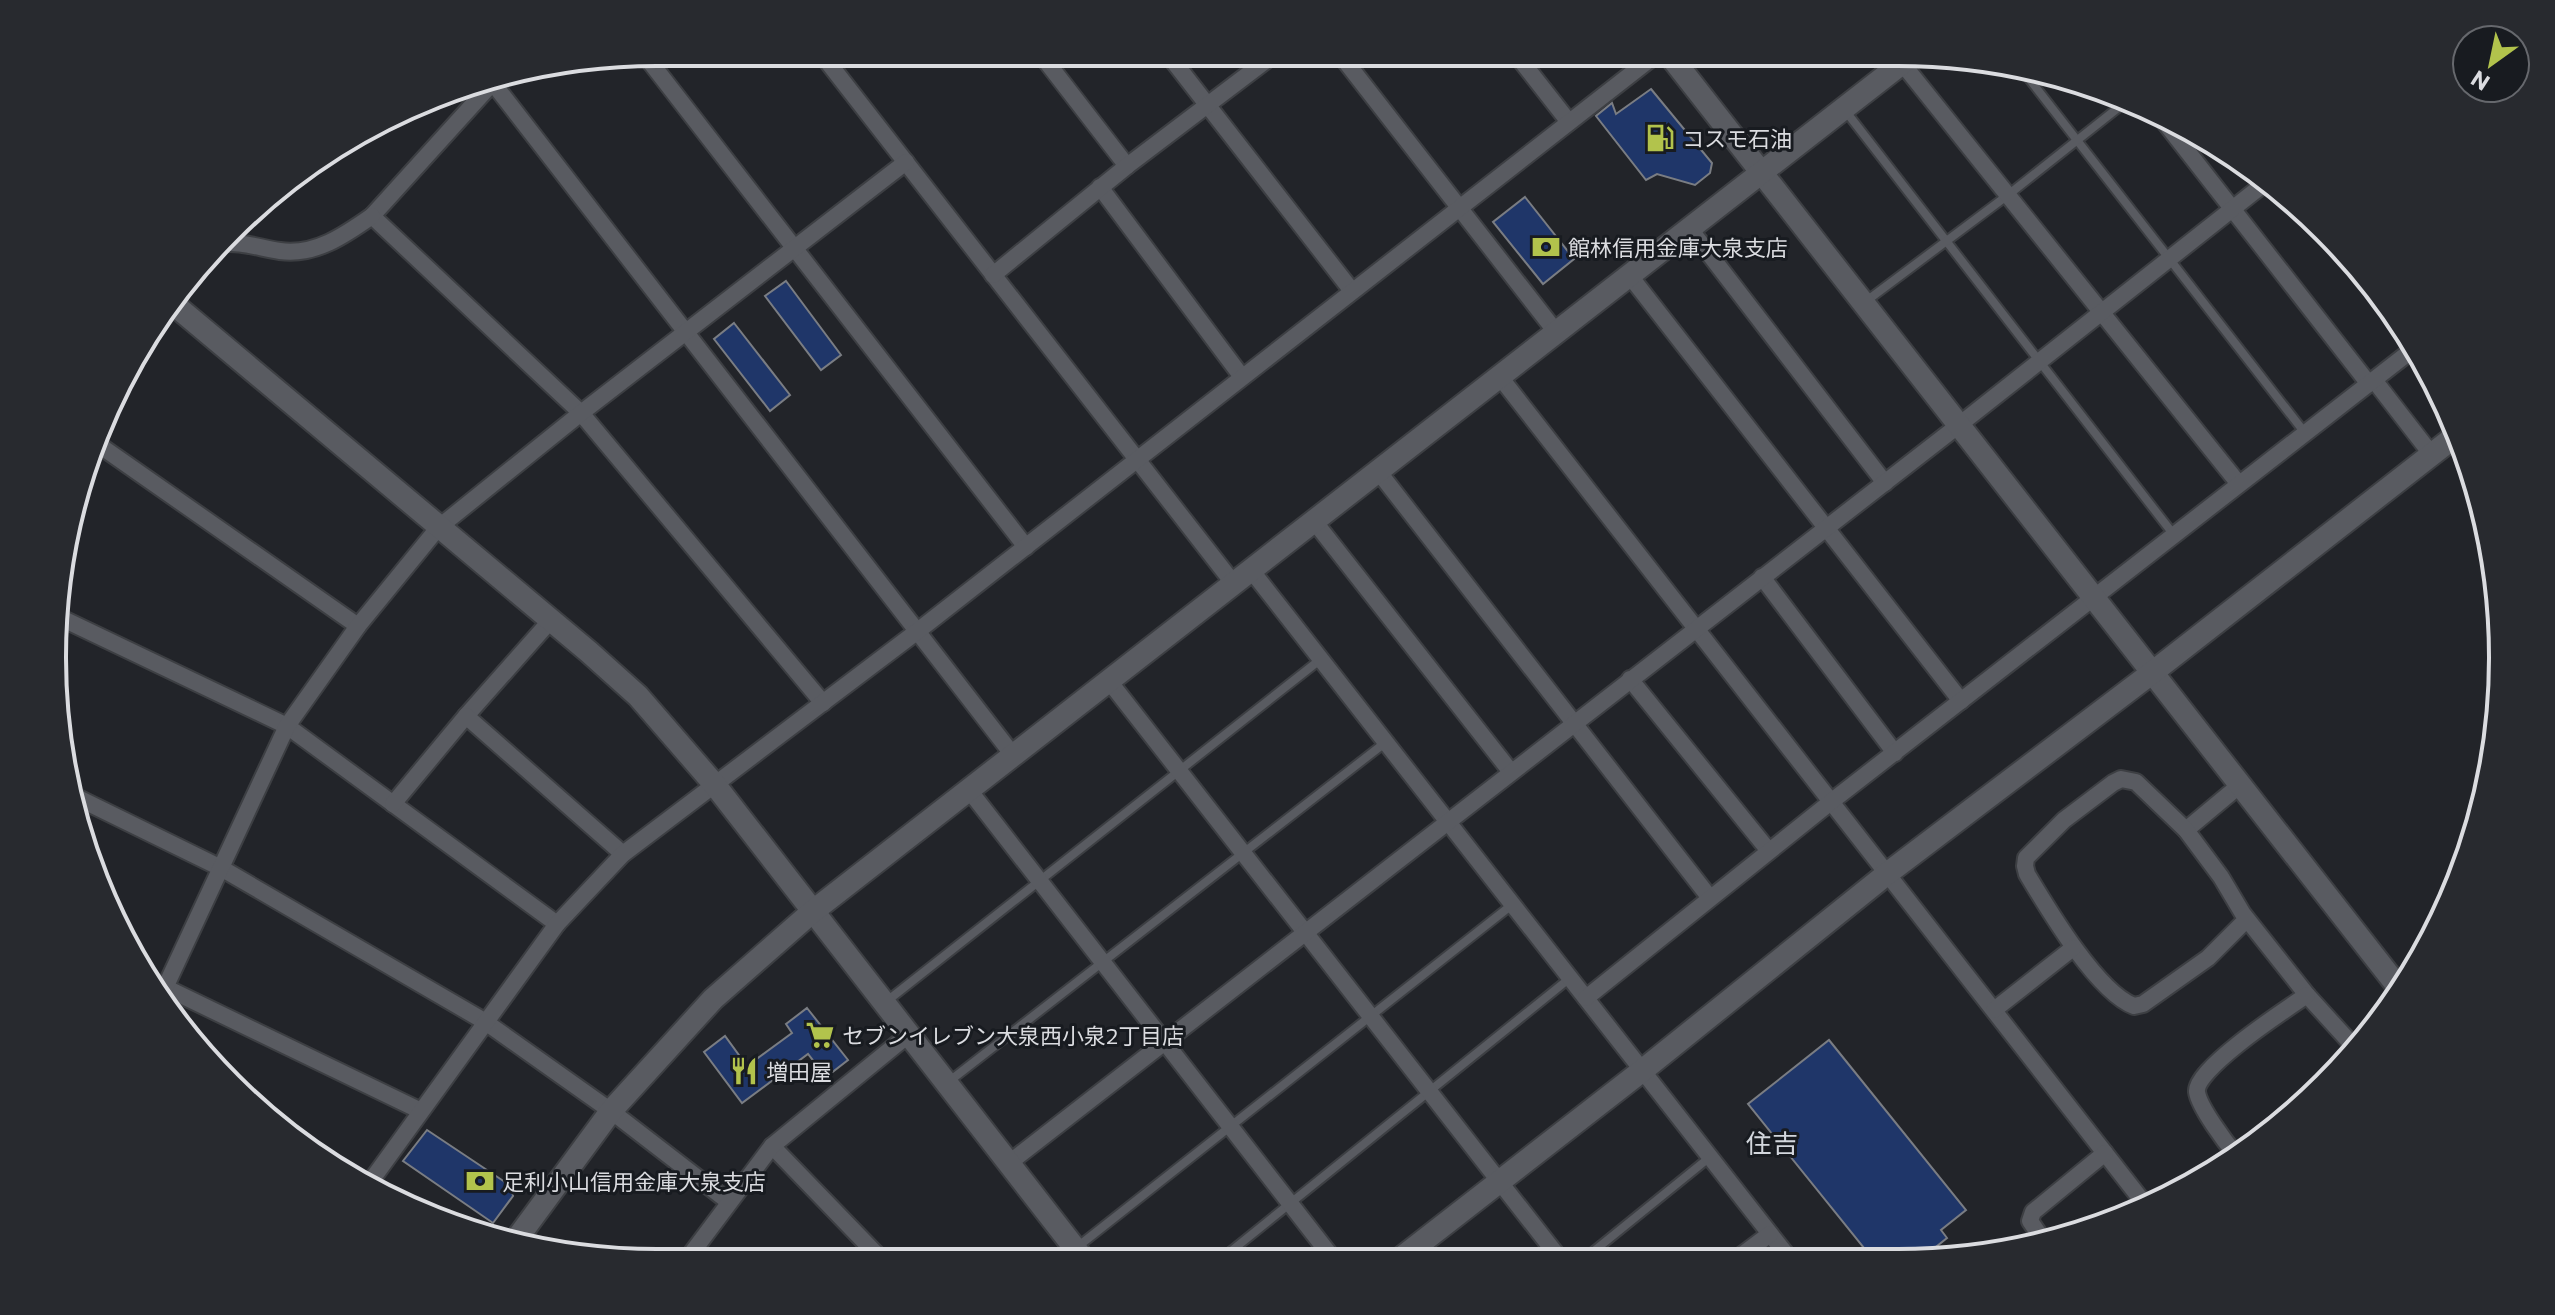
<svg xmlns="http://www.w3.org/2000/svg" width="2555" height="1315" font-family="Commissioner,'Noto Sans JP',sans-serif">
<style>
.building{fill:#1f3669;stroke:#7a7d83;stroke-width:2}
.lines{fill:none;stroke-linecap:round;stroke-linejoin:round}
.lane-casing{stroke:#3d3f43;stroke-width:12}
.street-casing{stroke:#3d3f43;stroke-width:20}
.secondary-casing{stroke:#3d3f43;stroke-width:26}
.lane{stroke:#595b61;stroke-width:8}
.street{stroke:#595b61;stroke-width:16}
.secondary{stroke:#595b61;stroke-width:22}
.labels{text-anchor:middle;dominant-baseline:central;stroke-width:6;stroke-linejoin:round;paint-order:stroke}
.poi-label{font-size:22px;fill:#dbdce0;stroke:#181b20;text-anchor:start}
.quarter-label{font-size:26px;fill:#d3d7dd;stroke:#181b20}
.rim{fill:none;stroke:#dbdce0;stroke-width:4}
</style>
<rect width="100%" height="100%" fill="#222429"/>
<g class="building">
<polygon points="1651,89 1712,163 1710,173 1695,185 1657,174 1646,180 1596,116 1612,103 1616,114"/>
<polygon points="1525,197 1574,259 1543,284 1493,222"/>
<polygon points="786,281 841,355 821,370 765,296"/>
<polygon points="734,323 790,395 770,411 714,339"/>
<polygon points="807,1008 848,1060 826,1077 808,1054 742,1103 704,1052 725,1036 747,1066 792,1033 786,1024"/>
<polygon points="1829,1040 1966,1210 1941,1230 1947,1238 1922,1258 1872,1258 1748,1104"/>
<polygon points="427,1130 511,1186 513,1196 493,1223 403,1161"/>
</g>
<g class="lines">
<defs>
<g id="lane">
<polyline points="2020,67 2305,433"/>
<polyline points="1844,109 2174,535"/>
<polyline points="1865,302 2008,195 2128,100"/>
<polyline points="887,1001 1321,659"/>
<polyline points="947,1083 1386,742"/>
<polyline points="1076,1248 1513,904"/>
<polyline points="1584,1259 1710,1157"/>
<polyline points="1220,1260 1570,978"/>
</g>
<g id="street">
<polyline points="820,52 1234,584"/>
<polyline points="1039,52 1127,166"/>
<polyline points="1167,53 1352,291"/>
<polyline points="1339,53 1556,332"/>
<polyline points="1515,53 1569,122"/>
<polyline points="644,54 1026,547"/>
<polyline points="1902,63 2239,484"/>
<polyline points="496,79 372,216 581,413 823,703"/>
<polyline points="493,83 1013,755"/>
<polyline points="2156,111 2369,384"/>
<polyline points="1100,187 1242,377"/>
<polyline points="1690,229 1885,483"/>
<path d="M218 244C239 240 259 248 280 251 315 256 345 235 372 216"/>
<polyline points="993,275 1127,166 1276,53"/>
<polyline points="1630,276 1961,701"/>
<polyline points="1500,377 2147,1207"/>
<polyline points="2374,380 2432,455"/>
<polyline points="99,445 358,626"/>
<polyline points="1378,471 1710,898"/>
<polyline points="1314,521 1511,772"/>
<polyline points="1251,570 1789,1258"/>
<polyline points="1762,577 1895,753"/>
<polyline points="61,618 287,726 557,924"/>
<polyline points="1630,679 1769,851"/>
<polyline points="1109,681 1560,1259"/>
<polyline points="466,716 551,620"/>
<polyline points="969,790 1334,1260"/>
<polyline points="76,797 221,868 484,1021 611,1111 729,1202"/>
<polyline points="393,804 466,716 623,854"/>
<polyline points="2186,830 2240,785"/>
<path d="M2247 919 2208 958 2143 1004 2134 1006C2097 992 2048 909 2027 874L2025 866 2026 858 2064 820 2113 783 2121 779 2136 782 2186 830 2221 877 2243 914 2307 995 2357 1050"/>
<polyline points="156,983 421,1111"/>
<polyline points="163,992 287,726 358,626 438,528 581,413 906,162"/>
<polyline points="1586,998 1832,801 2416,347"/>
<polyline points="1994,1010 2073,948"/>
<polyline points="772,1146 883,1261"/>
<path d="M2236 1155C2226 1143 2199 1107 2197 1092 2194 1069 2288 1008 2307 995"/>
<polyline points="1009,1163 1959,425 2269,180"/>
<polyline points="368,1185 557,924 623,854 919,630 1658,53"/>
<polyline points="2043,1240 2030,1221 2033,1212 2105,1153"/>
<polyline points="1738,1258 1770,1234"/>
<polyline points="685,1262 772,1146 908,1035"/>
</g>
<g id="secondary">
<polyline points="1668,53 2399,988"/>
<polyline points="171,302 589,652 638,696 715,785 1084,1260"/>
<polyline points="513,1244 611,1111 713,999 812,912 1915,53"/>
<polyline points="1400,1259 1643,1070 1888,873 2153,672 2458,434"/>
</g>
</defs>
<use href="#lane" class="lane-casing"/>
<use href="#street" class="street-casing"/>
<use href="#secondary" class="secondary-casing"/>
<use href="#lane" class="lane"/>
<use href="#street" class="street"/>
<use href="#secondary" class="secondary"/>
</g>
<defs>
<symbol id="fuel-bare" viewBox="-9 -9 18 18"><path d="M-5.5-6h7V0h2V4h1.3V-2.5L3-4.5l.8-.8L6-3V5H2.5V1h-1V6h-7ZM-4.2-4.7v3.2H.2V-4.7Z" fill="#b2c34c" stroke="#181b20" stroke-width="2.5" paint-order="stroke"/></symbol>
<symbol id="bank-bare" viewBox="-9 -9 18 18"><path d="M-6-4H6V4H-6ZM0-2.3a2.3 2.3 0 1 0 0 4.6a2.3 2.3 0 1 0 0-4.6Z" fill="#b2c34c" stroke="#181b20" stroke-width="2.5" paint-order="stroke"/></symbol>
<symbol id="supermarket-bare" viewBox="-9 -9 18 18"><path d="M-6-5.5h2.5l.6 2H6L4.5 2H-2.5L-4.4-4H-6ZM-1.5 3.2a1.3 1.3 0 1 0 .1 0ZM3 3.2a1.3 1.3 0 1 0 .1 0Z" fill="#b2c34c" stroke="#181b20" stroke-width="2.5" paint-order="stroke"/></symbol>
<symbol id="restaurant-bare" viewBox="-9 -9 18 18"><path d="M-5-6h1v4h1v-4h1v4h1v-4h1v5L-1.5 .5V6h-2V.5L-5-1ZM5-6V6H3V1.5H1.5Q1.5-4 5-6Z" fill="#b2c34c" stroke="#181b20" stroke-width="2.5" paint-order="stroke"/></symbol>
</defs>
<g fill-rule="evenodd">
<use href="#fuel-bare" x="1640" y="118" width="40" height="40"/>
<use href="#bank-bare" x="1526" y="227" width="40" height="40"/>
<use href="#supermarket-bare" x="800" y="1015" width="40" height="40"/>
<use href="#restaurant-bare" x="724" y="1051" width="40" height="40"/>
<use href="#bank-bare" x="460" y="1161" width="40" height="40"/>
</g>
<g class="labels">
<g class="poi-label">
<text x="1682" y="138">コスモ石油</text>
<text x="1568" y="247">館林信用金庫大泉支店</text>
<text x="842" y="1035">セブンイレブン大泉西小泉2丁目店</text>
<text x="766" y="1071">増田屋</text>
<text x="502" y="1181">足利小山信用金庫大泉支店</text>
</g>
<g class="quarter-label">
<text x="1772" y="1142">住吉</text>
</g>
</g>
<path d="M0 0H2555V1315H0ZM657 66H1898A591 591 0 0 1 2489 657V658A591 591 0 0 1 1898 1249H657A591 591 0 0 1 66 658V657A591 591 0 0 1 657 66Z" fill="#282a2f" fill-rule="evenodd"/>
<path class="rim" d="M657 66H1898A591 591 0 0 1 2489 657V658A591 591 0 0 1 1898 1249H657A591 591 0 0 1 66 658V657A591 591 0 0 1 657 66Z"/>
<g transform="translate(2491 64) rotate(213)"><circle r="38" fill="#181b20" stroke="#66686d" stroke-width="2"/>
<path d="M0-6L14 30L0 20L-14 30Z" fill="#b2c34c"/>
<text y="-12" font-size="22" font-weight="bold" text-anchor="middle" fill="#dbdce0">N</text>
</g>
</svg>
